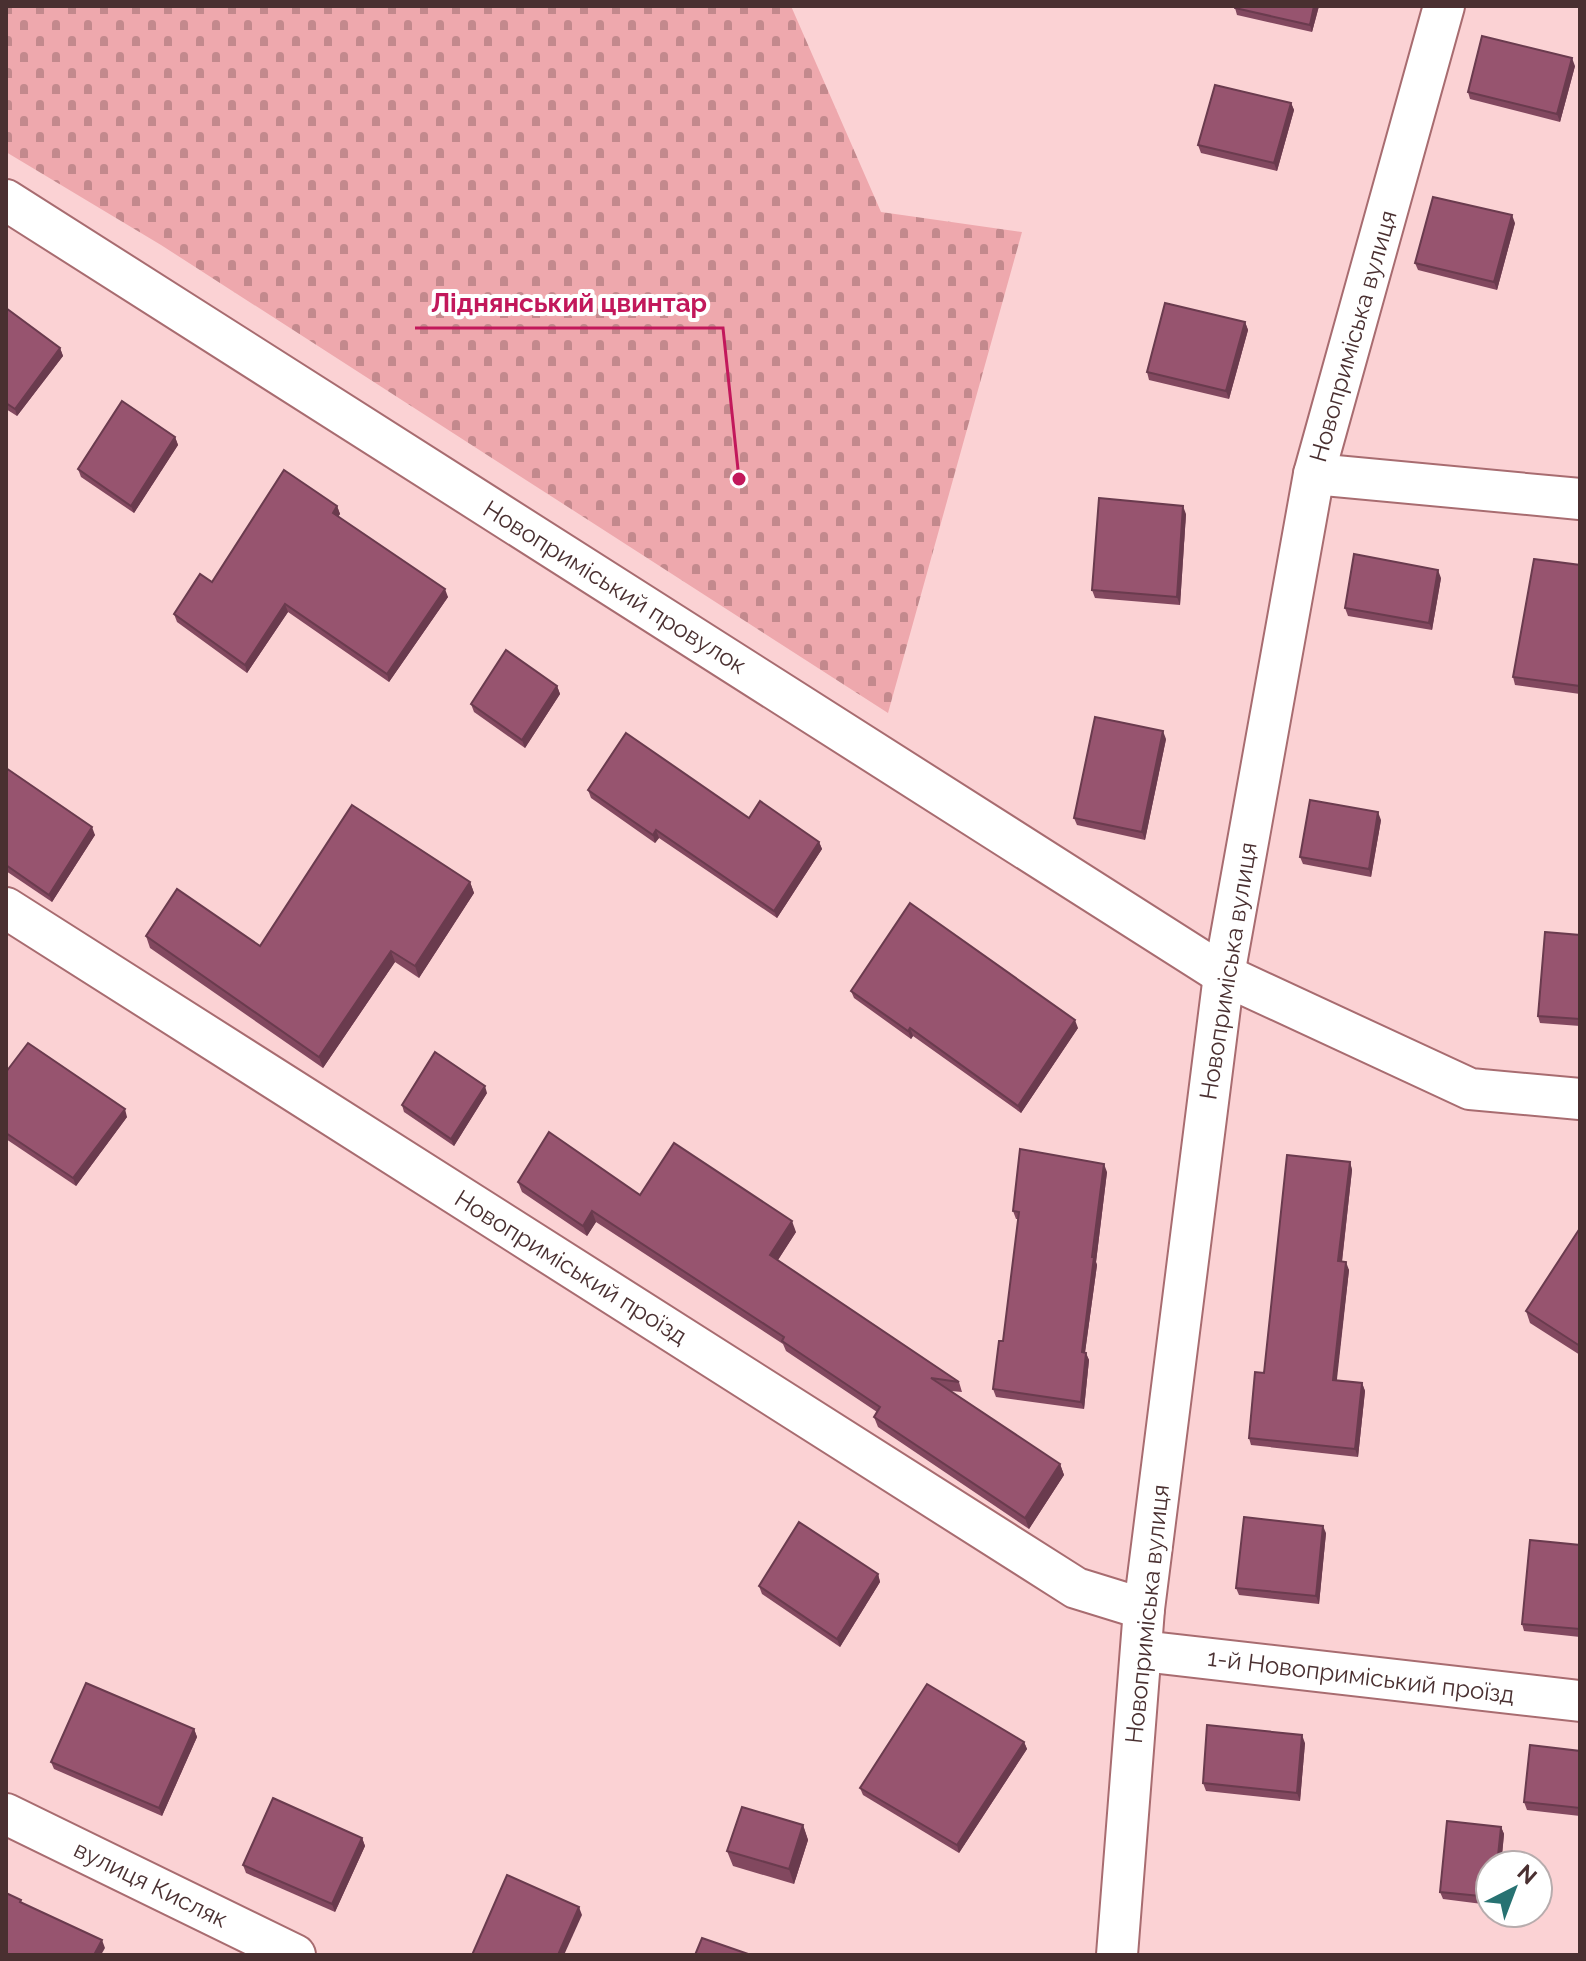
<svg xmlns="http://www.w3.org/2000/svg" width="1586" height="1961" font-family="Raleway,sans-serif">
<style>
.cemetery{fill:url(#cemetery-stones)}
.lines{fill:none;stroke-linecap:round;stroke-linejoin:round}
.street-casing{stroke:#a86c70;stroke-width:44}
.street{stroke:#fff;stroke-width:40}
.wall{fill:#82485f}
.shaded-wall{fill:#6a3b4e}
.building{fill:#97546f;stroke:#6a3b4e;stroke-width:2}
.labels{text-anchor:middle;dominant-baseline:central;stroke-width:8;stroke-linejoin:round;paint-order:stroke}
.street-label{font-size:24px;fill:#4a3031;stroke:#fff}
.leader{fill:none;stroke:#c2185b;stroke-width:3}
.callout-dot{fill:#c2185b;stroke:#fff;stroke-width:3}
.callout-label{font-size:26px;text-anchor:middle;font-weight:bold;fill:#c2185b;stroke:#fff;stroke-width:8;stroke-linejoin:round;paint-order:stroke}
</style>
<defs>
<pattern id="cemetery-stones" width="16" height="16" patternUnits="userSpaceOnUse" patternTransform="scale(2)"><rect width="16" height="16" fill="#eea8ad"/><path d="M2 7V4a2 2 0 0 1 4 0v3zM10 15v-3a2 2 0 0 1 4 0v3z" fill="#c3898d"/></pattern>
</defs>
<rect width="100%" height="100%" fill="#fbd2d4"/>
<polygon class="cemetery" points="6,6 791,6 881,212 1022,232 888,713 161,245 6,152"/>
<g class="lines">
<defs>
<g id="street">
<polyline points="6,200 1224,975 1470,1089 1580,1099"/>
<polyline points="1314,474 1580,499"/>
<polyline points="6,908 1076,1588 1144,1609"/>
<polyline points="1142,1651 1580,1701"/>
<polyline points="6,1814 295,1955"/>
<polyline points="1117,1955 1144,1609 1224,975 1314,474 1444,6"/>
</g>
</defs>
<use href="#street" class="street-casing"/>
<use href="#street" class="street"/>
</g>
<g class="wall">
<polygon points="1319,6 1312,32 1237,15 1235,8"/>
<polygon points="1575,66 1560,122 1470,99 1468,92"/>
<polygon points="1291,103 1294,110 1277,171 1201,153 1198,145"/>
<polygon points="1515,223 1497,290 1418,270 1415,263"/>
<polygon points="6,308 60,348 63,356 17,416 6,409"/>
<polygon points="1245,322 1248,330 1229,399 1149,380 1147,372"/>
<polygon points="175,437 178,445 134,513 81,477 78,469"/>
<polygon points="337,506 340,514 338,516 448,597 389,682 288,612 247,673 177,622 174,614 212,582"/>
<polygon points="1186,514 1180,605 1095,598 1092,590"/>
<polygon points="1580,565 1580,694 1515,685 1513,677"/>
<polygon points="1441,578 1432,630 1348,616 1345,608"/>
<polygon points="557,686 560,694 525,748 474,712 471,704"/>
<polygon points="1166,739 1145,840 1077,825 1074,818"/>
<polygon points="6,768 95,835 52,902 6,871"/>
<polygon points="588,790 749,818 819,842 822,849 777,918 659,838 655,843 591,798"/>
<polygon points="1381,820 1371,877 1303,864 1300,857"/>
<polygon points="470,882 474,893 419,978 395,962 323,1068 150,948 146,936 260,946"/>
<polygon points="1580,935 1580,1026 1540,1023 1538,1016"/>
<polygon points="851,991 1078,1028 1021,1113 913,1036 911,1039 854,998"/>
<polygon points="6,1072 127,1117 76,1186 6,1139"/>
<polygon points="487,1093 454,1146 404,1112 402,1105"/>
<polygon points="1350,1162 1352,1170 1342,1262 1349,1270 1336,1381 1362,1383 1365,1391 1358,1457 1251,1445 1249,1438 1264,1373"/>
<polygon points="1107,1172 1096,1262 1097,1265 1085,1352 1089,1360 1084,1409 996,1397 993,1389 1003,1341 1018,1219 1016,1219 1013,1211"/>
<polygon points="518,1182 640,1195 796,1232 778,1260 959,1382 962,1392 951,1391 1060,1464 1064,1475 1029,1529 878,1427 874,1417 877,1412 786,1351 783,1344 596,1222 587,1236 522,1192"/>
<polygon points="1580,1228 1580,1355 1530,1323 1526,1311"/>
<polygon points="1326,1533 1319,1604 1239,1595 1236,1588"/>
<polygon points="1580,1545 1580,1637 1524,1631 1522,1624"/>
<polygon points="878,1574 880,1582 840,1647 762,1594 759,1586"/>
<polygon points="194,1729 197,1737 162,1816 54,1769 51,1762"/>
<polygon points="1024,1742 1027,1749 959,1853 863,1795 860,1788"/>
<polygon points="1305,1743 1300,1801 1206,1791 1203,1783"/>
<polygon points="1580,1751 1580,1816 1527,1810 1524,1802"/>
<polygon points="803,1825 808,1840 794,1884 733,1866 727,1851"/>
<polygon points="1501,1827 1504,1834 1501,1865 1490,1865 1490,1905 1443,1899 1440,1892"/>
<polygon points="362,1838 365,1846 335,1912 246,1873 243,1865"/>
</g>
<g class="shaded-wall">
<polygon points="1314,6 1319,6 1312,32 1310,25"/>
<polygon points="1572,58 1575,66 1560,122 1557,114"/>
<polygon points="1291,103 1294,110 1277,171 1274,163"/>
<polygon points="1512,215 1515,223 1497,290 1494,282"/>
<polygon points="1245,322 1248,330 1229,399 1226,391"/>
<polygon points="60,348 63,356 17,416 15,409"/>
<polygon points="175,437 178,445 134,513 131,506"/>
<polygon points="337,506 340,514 336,520 333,513"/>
<polygon points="1183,506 1186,514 1180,605 1177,597"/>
<polygon points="1438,570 1441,578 1432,630 1429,623"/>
<polygon points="445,589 448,597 389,682 387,674"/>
<polygon points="285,604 288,612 247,673 245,665"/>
<polygon points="557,686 560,694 525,748 522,740"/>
<polygon points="1163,731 1166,739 1145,840 1142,832"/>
<polygon points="1378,812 1381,820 1371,877 1369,869"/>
<polygon points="92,827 95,835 52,902 49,895"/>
<polygon points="656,830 659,838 655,843 653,835"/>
<polygon points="819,842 822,849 777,918 774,911"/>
<polygon points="470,882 474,893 419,978 415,966"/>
<polygon points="391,951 395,962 323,1068 319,1057"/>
<polygon points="1075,1020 1078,1028 1021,1113 1018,1106"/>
<polygon points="910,1028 913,1036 911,1039 908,1031"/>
<polygon points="485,1086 487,1093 454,1146 451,1139"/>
<polygon points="125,1109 127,1117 76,1186 73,1178"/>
<polygon points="1350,1162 1352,1170 1341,1269 1338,1261"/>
<polygon points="1104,1164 1107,1172 1096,1262 1097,1265 1084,1360 1082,1352"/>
<polygon points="592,1211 596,1222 587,1236 583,1226"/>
<polygon points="792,1221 796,1232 774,1266 770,1255"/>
<polygon points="1346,1262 1349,1270 1336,1388 1333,1380"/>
<polygon points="1086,1353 1089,1360 1084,1409 1081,1402"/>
<polygon points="1362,1383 1365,1391 1358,1457 1355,1449"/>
<polygon points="1060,1464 1064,1475 1029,1529 1025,1518"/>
<polygon points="1323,1526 1326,1533 1319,1604 1316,1596"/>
<polygon points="878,1574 880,1582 840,1647 837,1639"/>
<polygon points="194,1729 197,1737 162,1816 159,1808"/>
<polygon points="1302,1735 1305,1743 1300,1801 1297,1793"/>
<polygon points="1024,1742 1027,1749 959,1853 957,1845"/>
<polygon points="803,1825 808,1840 794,1884 789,1869"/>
<polygon points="1501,1827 1504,1834 1501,1865 1497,1865"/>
<polygon points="362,1838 365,1846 335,1912 332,1904"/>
<polygon points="579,1907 582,1915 564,1955 558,1955"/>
<polygon points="102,1940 105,1948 101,1955 94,1955"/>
</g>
<g class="building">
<polygon points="1235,6 1314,6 1310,25 1235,8"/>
<polygon points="1482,36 1572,58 1557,114 1468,92"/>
<polygon points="1215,85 1291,103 1274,163 1198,145"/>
<polygon points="1433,197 1512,215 1494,282 1415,263"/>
<polygon points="1165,303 1245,322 1226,391 1147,372"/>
<polygon points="6,308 60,348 15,409 6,403"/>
<polygon points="122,401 175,437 131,506 78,469"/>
<polygon points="284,470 337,506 333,513 445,589 387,674 285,604 245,665 174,614 200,574 212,582"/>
<polygon points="1099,498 1183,506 1177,597 1092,590"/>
<polygon points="1354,554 1438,570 1429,623 1345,608"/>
<polygon points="1534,559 1580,565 1580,686 1513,677"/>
<polygon points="506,650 557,686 522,740 471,704"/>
<polygon points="1095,717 1163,731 1142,832 1074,818"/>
<polygon points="626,733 749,818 760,801 819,842 774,911 656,830 653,835 588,790"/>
<polygon points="6,768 92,827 49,895 6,865"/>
<polygon points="1310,800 1378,812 1369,869 1300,857"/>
<polygon points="352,805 470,882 415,966 391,951 319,1057 146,936 177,889 260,946"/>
<polygon points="910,903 1075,1020 1018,1106 910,1028 908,1031 851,991"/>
<polygon points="1545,932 1580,935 1580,1019 1538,1016"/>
<polygon points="28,1043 125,1109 73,1178 6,1133 6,1072"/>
<polygon points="435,1052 485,1086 451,1139 402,1105"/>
<polygon points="549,1132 640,1195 674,1143 792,1221 770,1255 959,1382 931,1378 1060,1464 1025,1518 874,1417 880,1407 782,1341 784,1337 592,1211 583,1226 518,1182"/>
<polygon points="1020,1149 1104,1164 1092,1257 1094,1257 1082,1352 1086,1353 1081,1402 993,1389 999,1341 1003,1341 1019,1212 1013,1211"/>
<polygon points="1287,1155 1350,1162 1338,1261 1346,1262 1333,1380 1362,1383 1355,1449 1249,1438 1255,1372 1264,1373"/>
<polygon points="1580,1228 1580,1346 1526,1311"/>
<polygon points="1244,1517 1323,1526 1316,1596 1236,1588"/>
<polygon points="799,1522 878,1574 837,1639 759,1586"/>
<polygon points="1530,1540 1580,1545 1580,1629 1522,1624"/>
<polygon points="86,1683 194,1729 159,1808 51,1762"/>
<polygon points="927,1684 1024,1742 957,1845 860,1788"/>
<polygon points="1207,1725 1302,1735 1297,1793 1203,1783"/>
<polygon points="1530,1745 1580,1751 1580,1808 1524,1802"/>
<polygon points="273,1798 362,1838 332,1904 243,1865"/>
<polygon points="742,1807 803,1825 789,1869 727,1851"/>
<polygon points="1447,1821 1501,1827 1497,1865 1490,1865 1490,1897 1440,1892"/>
<polygon points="507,1875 579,1907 558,1955 472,1955"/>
<polygon points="6,1893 21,1900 20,1902 102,1940 94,1955 6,1955"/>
<polygon points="702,1938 751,1955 695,1955"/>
</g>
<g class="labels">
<g class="street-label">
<text transform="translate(1353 336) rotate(-74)">Новоприміська вулиця</text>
<text transform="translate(615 587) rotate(32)">Новоприміський провулок</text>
<text transform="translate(1228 971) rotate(-81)">Новоприміська вулиця</text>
<text transform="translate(571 1267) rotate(32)">Новоприміський проїзд</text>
<text transform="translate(1147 1614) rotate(-84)">Новоприміська вулиця</text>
<text transform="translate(1361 1676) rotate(7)">1-й Новоприміський проїзд</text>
<text transform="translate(151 1884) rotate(26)">вулиця Кисляк</text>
</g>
</g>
<path class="leader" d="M739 479L723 328H415"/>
<circle class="callout-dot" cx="739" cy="479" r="8"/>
<g class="callout-label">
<text x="569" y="312">Ліднянський цвинтар</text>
</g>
<rect width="1586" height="1961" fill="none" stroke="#4a3031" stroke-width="16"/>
<g transform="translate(1514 1889) rotate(42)"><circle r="38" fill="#ffffff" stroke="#b7acad" stroke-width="2"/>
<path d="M0-6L14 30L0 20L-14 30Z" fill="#277272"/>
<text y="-12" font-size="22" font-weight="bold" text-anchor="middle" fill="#4a3031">N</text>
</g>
</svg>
